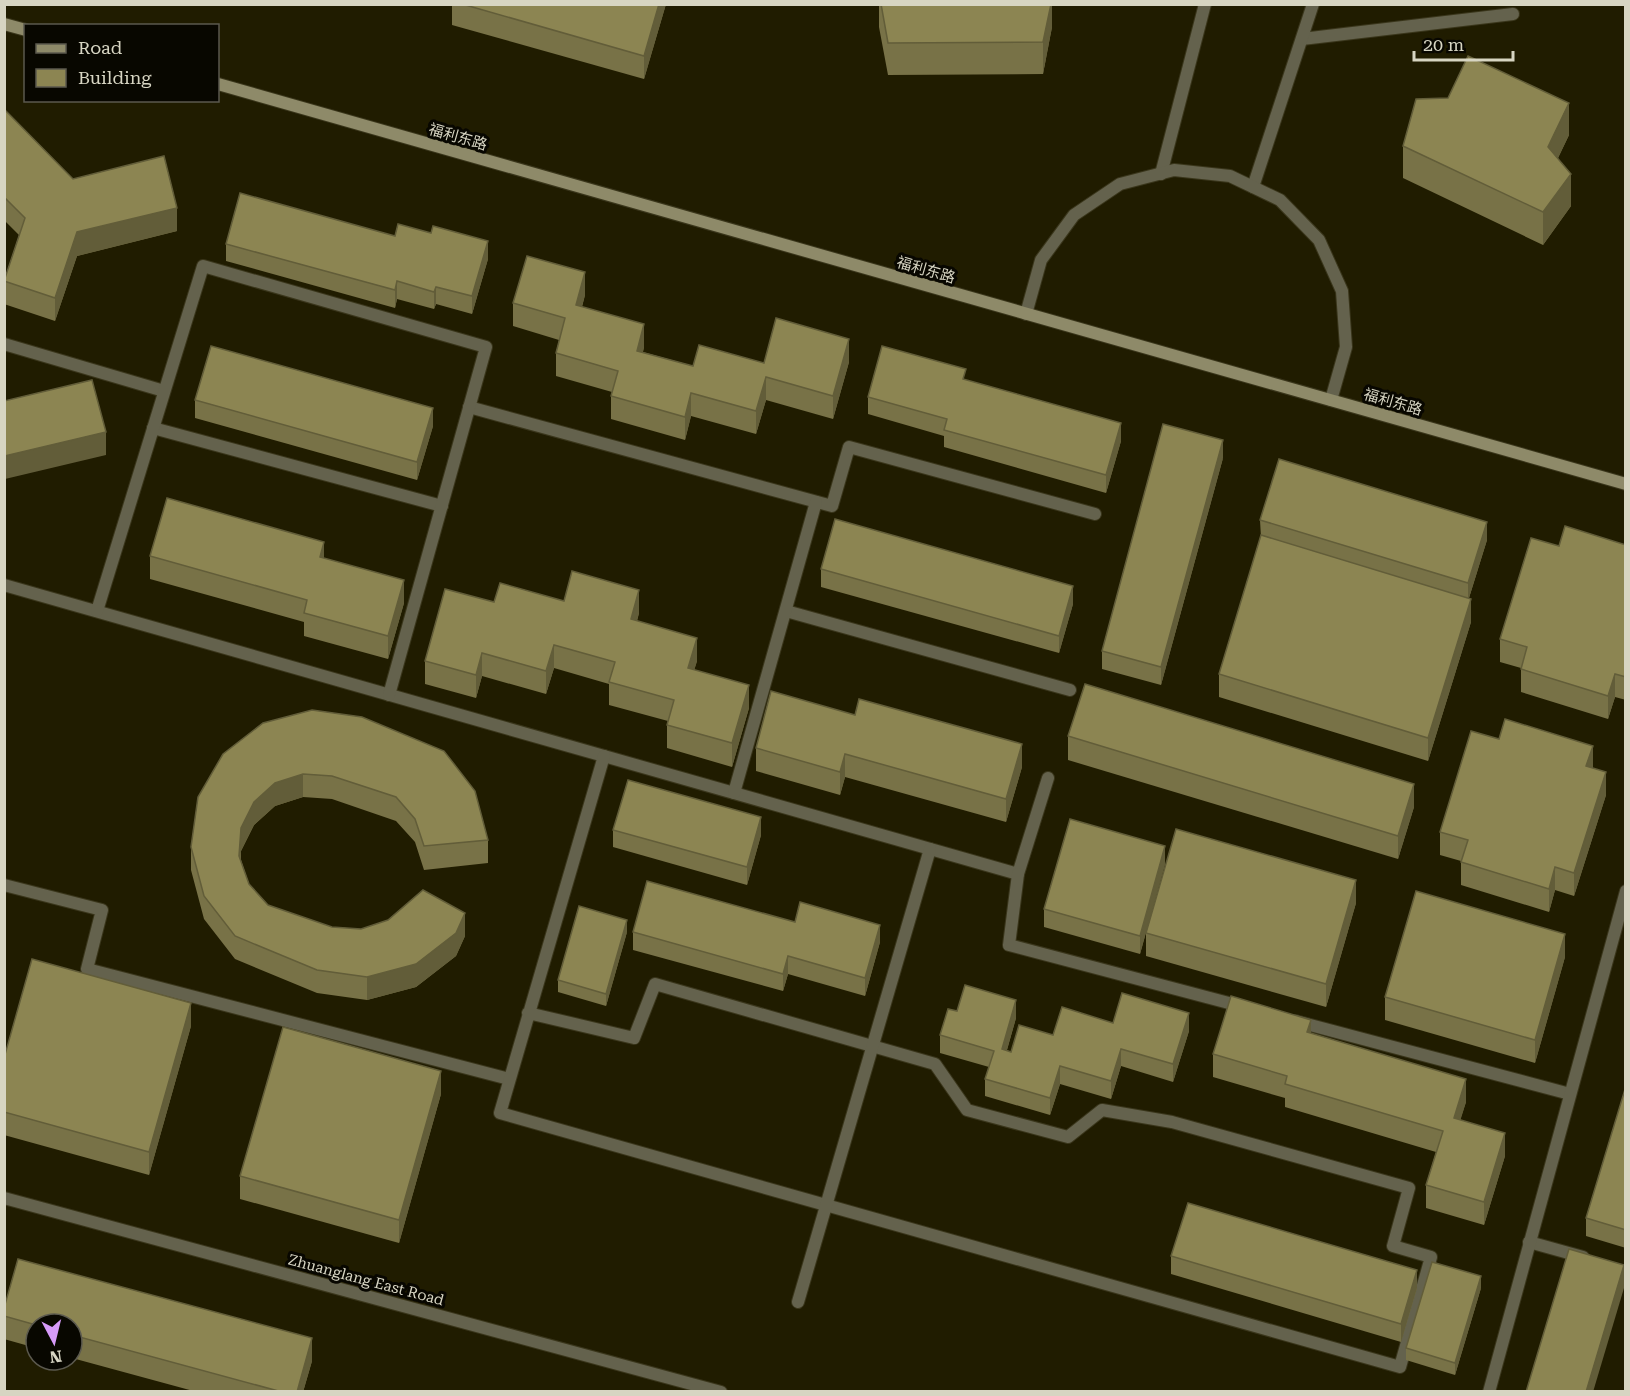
<svg xmlns="http://www.w3.org/2000/svg" width="1630" height="1396" font-family="'Roboto Serif','Noto Sans SC',serif">
<style>
.lines{fill:none;stroke-linecap:round;stroke-linejoin:round}
.service-casing{stroke:#3a361b;stroke-width:14}
.minor-casing{stroke:#3a361b;stroke-width:14}
.tertiary-casing{stroke:#3a361b;stroke-width:14}
.secondary-casing{stroke:#3a361b;stroke-width:14}
.service{stroke:#64624d;stroke-width:12}
.minor{stroke:#64624d;stroke-width:12}
.tertiary{stroke:#64624d;stroke-width:12}
.secondary{stroke:#8e8a69;stroke-width:12}
.wall{fill:#787247}
.shaded-wall{fill:#625d39}
.building{fill:#8c8552;stroke:#625d39;stroke-width:1.5}
.labels{text-anchor:middle;dominant-baseline:central;stroke-width:6;stroke-linejoin:round;paint-order:stroke}
.street-label{font-size:15px;fill:#d7d5c2;stroke:#080700}
</style>
<rect width="100%" height="100%" fill="#201c00"/>
<g class="lines">
<defs>
<g id="service">
<polyline points="1302,39 1513,14"/>
<polyline points="4,344 164,391"/>
<polyline points="469,407 832,506 849,447 1095,514"/>
<polyline points="153,428 442,506"/>
<polyline points="4,585 1018,874 1048,778"/>
<polyline points="97,611 203,266 486,347 389,695"/>
<polyline points="786,611 1070,690"/>
<polyline points="734,793 816,502"/>
<polyline points="1018,874 1009,945 1244,1007"/>
<polyline points="4,885 102,910 87,969 509,1079"/>
<polyline points="528,1013 634,1038 655,984 935,1064 967,1110 1068,1137 1102,1110 1172,1122 1409,1188 1393,1246 1431,1257 1400,1367 500,1113 604,756"/>
<polyline points="1295,1021 1570,1094"/>
<polyline points="1529,1242 1583,1257"/>
<polyline points="798,1302 930,849"/>
</g>
<g id="minor">
<polyline points="1161,174 1205,4"/>
<polyline points="1253,187 1313,4"/>
<polyline points="1026,314 1041,260 1074,215 1120,184 1174,170 1230,176 1280,200 1319,240 1342,291 1346,347 1331,400"/>
<polyline points="1489,1392 1626,891"/>
</g>
<polyline id="tertiary" points="4,1198 721,1392"/>
<g id="secondary">
<polyline points="4,24 26,30"/>
<polyline points="218,84 1626,484"/>
</g>
</defs>
<use href="#service" class="service-casing"/>
<use href="#minor" class="minor-casing"/>
<use href="#tertiary" class="tertiary-casing"/>
<use href="#secondary" class="secondary-casing"/>
<use href="#service" class="service"/>
<use href="#minor" class="minor"/>
<use href="#tertiary" class="tertiary"/>
<use href="#secondary" class="secondary"/>
</g>
<g class="wall">
<polygon points="452,4 666,4 644,79 452,25"/>
<polygon points="879,4 1052,4 1052,27 1043,74 888,75 879,27"/>
<polygon points="4,109 73,179 177,231 77,256 55,321 4,304 4,281 19,235 4,220"/>
<polygon points="1569,135 1558,158 1571,206 1543,245 1403,178 1403,146"/>
<polygon points="395,236 488,259 472,314 436,304 434,309 397,299 395,308 226,261 226,244"/>
<polygon points="585,295 582,307 644,347 643,352 693,366 764,363 849,362 833,419 766,400 756,434 691,416 685,440 611,419 611,396 612,392 556,376 556,353 559,340 513,326 513,303"/>
<polygon points="966,380 1121,441 1106,493 944,447 944,436 868,414 868,397"/>
<polygon points="195,400 433,426 417,480 195,418"/>
<polygon points="1223,458 1161,685 1102,669 1102,651"/>
<polygon points="1260,520 1487,540 1469,598 1471,622 1428,761 1219,697 1219,674 1261,538"/>
<polygon points="1626,545 1626,700 1615,697 1608,719 1521,692 1521,668 1500,662 1500,639 1559,546"/>
<polygon points="150,556 324,558 404,603 388,659 304,636 304,622 150,579"/>
<polygon points="821,569 1073,604 1059,653 821,587"/>
<polygon points="564,601 639,613 637,621 697,661 694,670 749,708 732,767 667,748 667,725 668,721 609,705 609,684 554,668 546,694 482,676 476,698 425,684 425,661 494,602"/>
<polygon points="263,723 488,840 488,863 424,870 415,842 396,821 332,799 303,797 275,806 254,825 241,851 241,860 249,884 268,905 332,927 465,936 456,956 416,987 367,1000 317,993 235,959 204,919 191,870 191,847"/>
<polygon points="1068,736 1414,807 1398,859 1068,760"/>
<polygon points="756,748 1022,767 1006,822 845,777 840,795 756,771"/>
<polygon points="1593,768 1606,795 1574,896 1555,890 1549,912 1461,885 1461,861 1440,855 1440,832"/>
<polygon points="613,830 761,835 747,885 613,847"/>
<polygon points="1165,864 1140,954 1044,927 1044,909"/>
<polygon points="1356,903 1326,1007 1146,956 1146,933"/>
<polygon points="795,922 880,942 865,996 788,974 783,991 633,950 633,932"/>
<polygon points="627,932 606,1006 558,992 558,980"/>
<polygon points="1565,957 1535,1063 1385,1020 1385,997"/>
<polygon points="957,1011 1016,1018 1007,1050 1011,1052 1053,1035 1113,1023 1189,1031 1173,1082 1121,1066 1111,1099 1060,1084 1050,1115 985,1096 985,1079 989,1067 940,1053 940,1035"/>
<polygon points="191,1026 149,1175 4,1135 4,1058"/>
<polygon points="1311,1033 1466,1102 1460,1120 1505,1156 1484,1225 1426,1208 1426,1185 1436,1152 1285,1107 1285,1098 1213,1077 1213,1054"/>
<polygon points="1626,1086 1626,1248 1586,1236 1586,1218"/>
<polygon points="441,1094 399,1243 240,1199 240,1176"/>
<polygon points="1171,1256 1417,1288 1401,1342 1171,1274"/>
<polygon points="1481,1288 1455,1375 1406,1360 1406,1348"/>
<polygon points="4,1308 312,1361 303,1392 197,1392 72,1358 72,1324 36,1324 36,1348 4,1339"/>
</g>
<g class="shaded-wall">
<polygon points="659,4 666,4 644,79 644,56"/>
<polygon points="1051,4 1052,4 1052,27 1043,74 1043,42"/>
<polygon points="1569,103 1569,135 1548,179 1548,147"/>
<polygon points="1571,174 1571,206 1543,245 1543,212"/>
<polygon points="177,208 177,231 77,256 55,321 55,298 77,232"/>
<polygon points="488,241 488,259 472,314 472,296"/>
<polygon points="585,272 585,295 576,328 576,305"/>
<polygon points="397,281 397,299 395,308 395,290"/>
<polygon points="436,287 436,304 434,309 434,292"/>
<polygon points="644,324 644,347 637,374 637,351"/>
<polygon points="849,339 849,362 833,419 833,396"/>
<polygon points="766,377 766,400 756,434 756,411"/>
<polygon points="691,393 691,416 685,440 685,417"/>
<polygon points="433,408 433,426 417,480 417,462"/>
<polygon points="1121,423 1121,441 1106,493 1106,475"/>
<polygon points="106,432 106,455 5,479 4,481 5,456"/>
<polygon points="1223,440 1223,458 1161,685 1161,667"/>
<polygon points="1487,522 1487,540 1468,601 1468,583"/>
<polygon points="324,542 324,565 320,557"/>
<polygon points="404,580 404,603 388,659 388,636"/>
<polygon points="1073,586 1073,604 1059,653 1059,636"/>
<polygon points="639,590 639,613 631,642 631,619"/>
<polygon points="1471,599 1471,622 1428,761 1428,738"/>
<polygon points="697,638 697,661 688,691 688,668"/>
<polygon points="554,645 554,668 546,694 546,671"/>
<polygon points="482,653 482,676 476,698 476,675"/>
<polygon points="1615,674 1615,697 1608,719 1608,696"/>
<polygon points="749,685 749,708 732,767 732,743"/>
<polygon points="1022,744 1022,767 1006,822 1006,799"/>
<polygon points="1593,746 1593,769 1586,766"/>
<polygon points="845,754 845,777 840,795 840,772"/>
<polygon points="1606,772 1606,795 1574,896 1574,873"/>
<polygon points="303,774 303,797 275,806 254,825 241,851 239,880 239,856 241,828 254,802 275,783"/>
<polygon points="1414,784 1414,807 1398,859 1398,836"/>
<polygon points="761,817 761,835 747,885 747,867"/>
<polygon points="1165,846 1165,864 1140,954 1140,936"/>
<polygon points="1555,867 1555,890 1549,912 1549,889"/>
<polygon points="1356,880 1356,903 1326,1007 1326,984"/>
<polygon points="465,913 465,936 456,956 416,987 367,1000 367,977"/>
<polygon points="627,920 627,932 606,1006 606,994"/>
<polygon points="880,925 880,942 865,996 865,978"/>
<polygon points="1565,934 1565,957 1535,1063 1535,1040"/>
<polygon points="788,956 788,974 783,991 783,974"/>
<polygon points="1016,1000 1016,1018 1002,1067 1002,1049"/>
<polygon points="191,1003 191,1026 149,1175 149,1152"/>
<polygon points="1189,1013 1189,1031 1173,1082 1173,1064"/>
<polygon points="1311,1020 1311,1043 1307,1032"/>
<polygon points="1121,1049 1121,1066 1111,1099 1111,1081"/>
<polygon points="1060,1066 1060,1084 1050,1115 1050,1098"/>
<polygon points="441,1071 441,1094 399,1243 399,1220"/>
<polygon points="1466,1079 1466,1102 1454,1141 1454,1118"/>
<polygon points="1505,1133 1505,1156 1484,1225 1484,1202"/>
<polygon points="1624,1265 1624,1288 1593,1392 1586,1392"/>
<polygon points="1417,1270 1417,1288 1401,1342 1401,1324"/>
<polygon points="1481,1276 1481,1288 1455,1375 1455,1363"/>
<polygon points="312,1338 312,1361 303,1392 297,1392"/>
</g>
<g class="building">
<polygon points="462,4 659,4 644,56"/>
<polygon points="881,4 1051,4 1043,42 888,43"/>
<polygon points="1468,56 1569,103 1548,147 1571,174 1543,212 1403,146 1416,99 1448,98"/>
<polygon points="4,109 73,179 164,156 177,208 77,232 55,298 4,281 25,218 4,197"/>
<polygon points="240,193 395,236 398,224 431,233 433,226 488,241 472,296 436,287 434,292 397,281 395,290 226,244"/>
<polygon points="527,256 585,272 576,305 644,324 637,351 693,366 699,345 764,363 776,318 849,339 833,396 766,377 756,411 691,393 685,417 611,396 618,371 556,353 565,318 513,303"/>
<polygon points="211,346 433,408 417,462 195,400"/>
<polygon points="882,346 966,369 963,379 1121,423 1106,475 944,430 947,419 868,397"/>
<polygon points="92,380 106,432 5,456 4,458 4,401"/>
<polygon points="1163,424 1223,440 1161,667 1102,651"/>
<polygon points="1279,459 1487,522 1468,583 1260,520"/>
<polygon points="167,498 324,542 320,557 404,580 388,636 304,613 307,600 150,556"/>
<polygon points="835,519 1073,586 1059,636 821,569"/>
<polygon points="1565,526 1626,545 1626,677 1615,674 1608,696 1521,669 1527,647 1500,639 1531,538 1559,546"/>
<polygon points="1261,535 1471,599 1428,738 1219,674"/>
<polygon points="572,571 639,590 631,619 697,638 688,668 749,685 732,743 667,725 674,700 609,682 615,662 554,645 546,671 482,653 476,675 425,661 445,589 494,602 500,583 564,601"/>
<polygon points="1085,684 1414,784 1398,836 1068,736"/>
<polygon points="771,691 855,715 859,699 1022,744 1006,799 845,754 840,772 756,748"/>
<polygon points="312,710 362,717 444,751 475,791 488,840 424,846 415,819 396,797 332,776 303,774 275,783 254,802 241,828 239,856 249,884 268,905 332,927 361,929 388,920 423,890 465,913 456,933 416,964 367,977 317,970 235,936 204,896 191,847 198,797 223,754 263,723"/>
<polygon points="1505,719 1593,746 1586,766 1606,772 1574,873 1555,867 1549,889 1461,862 1468,840 1440,832 1471,731 1499,739"/>
<polygon points="628,780 761,817 747,867 613,830"/>
<polygon points="1070,819 1165,846 1140,936 1044,909"/>
<polygon points="1176,829 1356,880 1326,984 1146,933"/>
<polygon points="647,881 795,922 800,902 880,925 865,978 788,956 783,974 633,932"/>
<polygon points="1416,891 1565,934 1535,1040 1385,997"/>
<polygon points="579,906 627,920 606,994 558,980"/>
<polygon points="32,959 191,1003 149,1152 4,1112 4,1058"/>
<polygon points="965,985 1016,1000 1002,1049 1011,1052 1019,1025 1053,1035 1062,1007 1113,1023 1122,993 1189,1013 1173,1064 1121,1049 1111,1081 1060,1066 1050,1098 985,1079 994,1051 940,1035 948,1009 957,1011"/>
<polygon points="1231,996 1311,1020 1307,1032 1466,1079 1454,1118 1505,1133 1484,1202 1426,1185 1443,1131 1285,1084 1287,1076 1213,1054"/>
<polygon points="283,1027 441,1071 399,1220 240,1176"/>
<polygon points="1626,1086 1626,1230 1586,1218"/>
<polygon points="1188,1203 1417,1270 1401,1324 1171,1256"/>
<polygon points="1569,1249 1624,1265 1586,1392 1526,1392"/>
<polygon points="18,1259 312,1338 297,1392 282,1392 72,1335 72,1324 36,1324 36,1325 4,1316 4,1308"/>
<polygon points="1432,1262 1481,1276 1455,1363 1406,1348"/>
</g>
<g class="labels">
<g class="street-label">
<text transform="translate(458 137) rotate(16)">福利东路</text>
<text transform="translate(926 270) rotate(16)">福利东路</text>
<text transform="translate(1393 402) rotate(16)">福利东路</text>
<text transform="translate(366 1280) rotate(15)">Zhuanglang East Road</text>
</g>
</g>
<rect width="1630" height="1396" fill="none" stroke="#d7d5c2" stroke-width="12"/>
<rect x="24" y="24" width="195" height="78" fill="#080700" stroke="#5b594e" stroke-width="1.5"/>
<rect x="36" y="44" width="30" height="9" fill="#8e8a69" stroke="#5b594e" stroke-width="1.5"/>
<text x="78" y="54" font-size="18" fill="#d7d5c2">Road</text>
<rect x="36" y="69" width="30" height="18" fill="#8c8552" stroke="#5b594e" stroke-width="1.5"/>
<text x="78" y="84" font-size="18" fill="#d7d5c2">Building</text>
<g transform="translate(54 1342) rotate(173)"><circle r="28" fill="#080700" stroke="#5b594e" stroke-width="1.5"/>
<path d="M0-4.5L10 22L0 15L-10 22Z" fill="#d79bf9"/>
<text y="-9" font-size="16" font-weight="bold" text-anchor="middle" fill="#d7d5c2">N</text>
</g>
<path d="M1414 51v9h99v-9" fill="none" stroke="#d7d5c2" stroke-width="3"/>
<text x="1423" y="51" font-size="18" fill="#d7d5c2" stroke="#080700" stroke-width="4.5" paint-order="stroke">20 m</text>
</svg>
